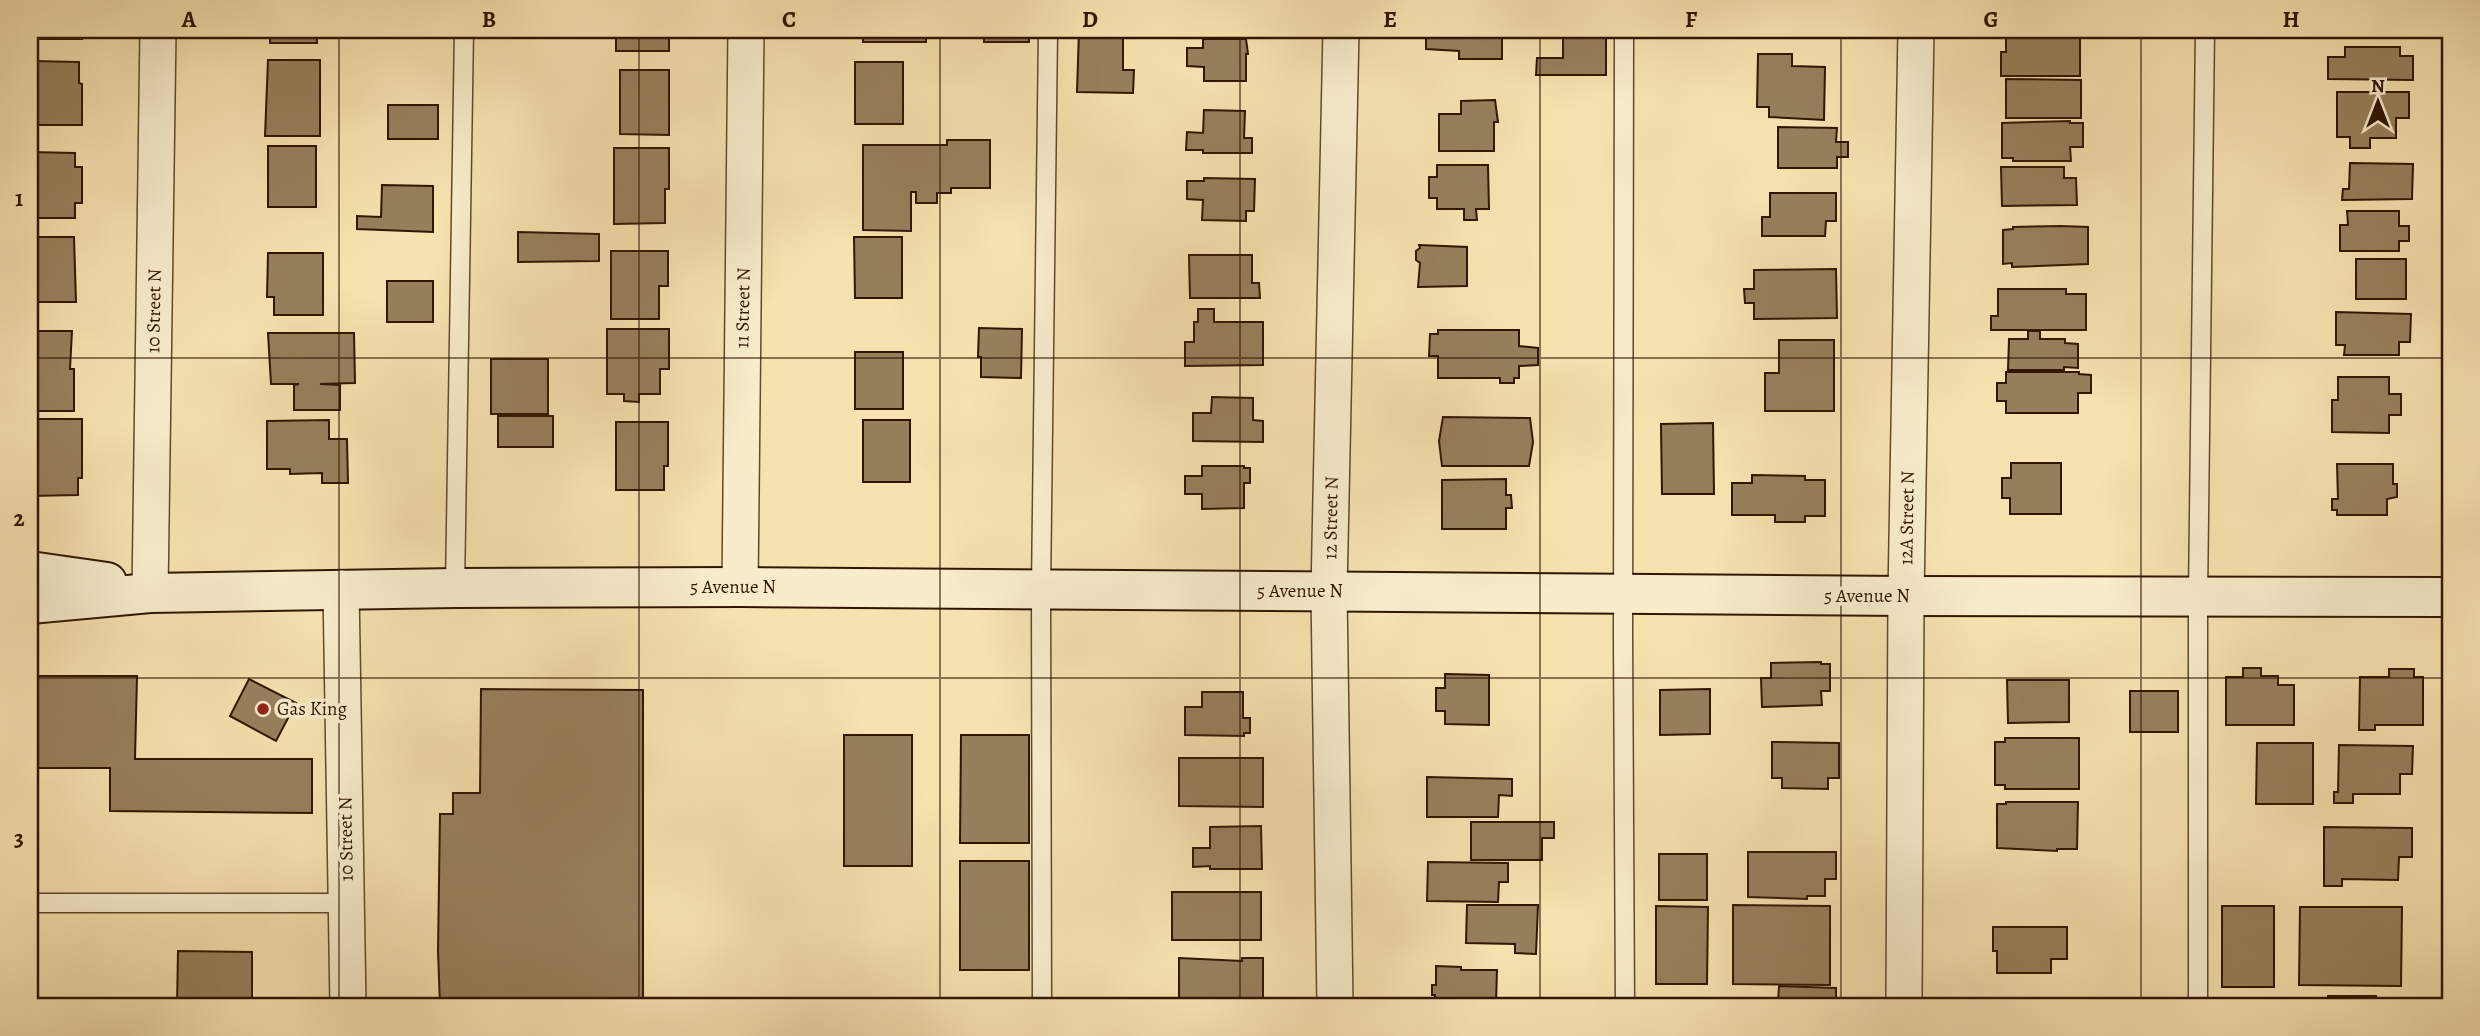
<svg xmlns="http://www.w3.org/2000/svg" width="2480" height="1036" font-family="Alegreya,serif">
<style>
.building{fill:#96805c;stroke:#301602;stroke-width:2}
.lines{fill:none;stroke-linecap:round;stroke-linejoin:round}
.service-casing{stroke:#61492d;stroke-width:21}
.minor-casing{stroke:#61492d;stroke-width:38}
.secondary-casing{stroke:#301602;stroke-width:42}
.service{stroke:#f8eccb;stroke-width:18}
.minor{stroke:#f8eccb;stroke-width:35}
.secondary{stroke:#f8eccb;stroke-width:38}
.grid{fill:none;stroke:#301602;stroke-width:2;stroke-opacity:0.55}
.poi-dot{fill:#8f2418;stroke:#f8eccb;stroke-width:2.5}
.labels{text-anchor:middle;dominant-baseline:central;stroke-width:7;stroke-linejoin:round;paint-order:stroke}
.street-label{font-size:19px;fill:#301602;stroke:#f8eccb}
.poi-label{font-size:19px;fill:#301602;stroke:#f8eccb;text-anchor:start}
.neatline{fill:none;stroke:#301602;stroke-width:2.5}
.grid-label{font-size:23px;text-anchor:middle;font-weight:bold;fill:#301602}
</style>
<rect width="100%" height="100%" fill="#f5e2af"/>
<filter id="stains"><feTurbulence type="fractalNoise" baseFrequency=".00286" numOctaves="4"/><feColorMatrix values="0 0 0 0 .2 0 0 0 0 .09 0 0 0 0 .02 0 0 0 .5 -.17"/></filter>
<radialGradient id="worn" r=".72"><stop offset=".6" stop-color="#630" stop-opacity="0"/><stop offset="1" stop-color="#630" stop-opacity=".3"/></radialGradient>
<g class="building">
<rect x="31" y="30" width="51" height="9"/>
<rect x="270" y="30" width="47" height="13"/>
<rect x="616" y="30" width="53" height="21"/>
<rect x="863" y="30" width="63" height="12"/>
<rect x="984" y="30" width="45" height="12"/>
<polygon points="1079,30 1123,30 1123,70 1134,70 1133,93 1077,92"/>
<polygon points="1426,30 1502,30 1502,59 1459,59 1459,51 1426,49"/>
<polygon points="1778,30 1846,30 1846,35 1778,36"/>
<polygon points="1563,34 1606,35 1606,75 1536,75 1537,58 1563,58"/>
<polygon points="2006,37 2080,37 2080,76 2001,76 2001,52 2006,52"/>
<polygon points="1203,39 1246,39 1248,54 1246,54 1246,81 1204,81 1204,67 1187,66 1187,48 1203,48"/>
<polygon points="2345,47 2400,47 2400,56 2413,56 2413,80 2328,79 2328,57 2345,57"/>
<polygon points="1758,54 1792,54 1792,66 1825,67 1824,120 1769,117 1769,107 1757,107"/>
<polygon points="268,60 320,60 320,136 265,136"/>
<polygon points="31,61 79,62 79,83 82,84 82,125 30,125"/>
<rect x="855" y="62" width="48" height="62"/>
<polygon points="620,70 669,70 669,135 620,134"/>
<polygon points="2006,79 2081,80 2081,118 2006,118"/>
<polygon points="2337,92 2409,92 2409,118 2396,118 2396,138 2370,138 2370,148 2350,148 2350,137 2337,137"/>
<polygon points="1495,100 1498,122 1494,122 1494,151 1439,151 1439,114 1461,114 1461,101"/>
<rect x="388" y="105" width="50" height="34"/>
<polygon points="1204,110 1245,111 1244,138 1252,138 1252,153 1203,153 1203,150 1186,150 1187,132 1203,133"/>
<polygon points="2070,121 2070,123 2083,123 2083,147 2070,147 2071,161 2013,161 2013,158 2002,158 2002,123"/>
<polygon points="1778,127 1837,128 1836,142 1848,142 1848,157 1837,157 1837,168 1778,168"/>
<polygon points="947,140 990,140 990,188 951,188 951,193 937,193 937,203 916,203 916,192 911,192 911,231 863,230 863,145 947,145"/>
<rect x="268" y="146" width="48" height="61"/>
<polygon points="614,148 669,148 669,189 665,189 665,223 614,224"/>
<polygon points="30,152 75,153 75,167 82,167 82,203 75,203 75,218 30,218"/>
<polygon points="2350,163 2413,164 2412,199 2342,200 2343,189 2349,189"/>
<polygon points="1437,165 1488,165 1489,209 1476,209 1477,220 1464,220 1464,209 1437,209 1437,198 1429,198 1429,177 1437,177"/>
<polygon points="2001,167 2064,167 2064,178 2076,178 2077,205 2002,206"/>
<polygon points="1204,178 1255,179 1254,211 1246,211 1246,221 1202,220 1203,200 1187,199 1187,181 1204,181"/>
<polygon points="382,185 433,186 433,232 357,229 357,216 381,217"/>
<polygon points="1770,193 1836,193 1836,221 1826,221 1825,236 1762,236 1762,217 1770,217"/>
<polygon points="2347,211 2399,211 2399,226 2409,226 2409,241 2399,241 2399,251 2340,251 2340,225 2348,225"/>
<polygon points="2061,226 2088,227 2088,264 2012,267 2012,263 2003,264 2003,230 2013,229 2013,227"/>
<polygon points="518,232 599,234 599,261 518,262"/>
<polygon points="30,237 74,237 76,302 30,302"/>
<polygon points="854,237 902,237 902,298 855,298"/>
<polygon points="1419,245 1467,247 1467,286 1418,287 1420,263 1416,260 1416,251 1420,248"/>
<polygon points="611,251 668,251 668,286 659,286 659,319 611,319"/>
<polygon points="268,253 323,253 323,315 274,315 274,297 267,297"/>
<polygon points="1189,255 1252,255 1252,283 1259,283 1260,298 1190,298"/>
<rect x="2356" y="259" width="50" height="40"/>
<polygon points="1836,269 1837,318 1754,319 1754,303 1745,303 1744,289 1754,289 1754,270"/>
<rect x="387" y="281" width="46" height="41"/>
<polygon points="1998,289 2066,289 2066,294 2086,294 2086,330 1991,330 1991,316 1998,316"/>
<polygon points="1198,309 1214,309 1214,322 1263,322 1263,365 1185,366 1185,342 1194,342 1194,322 1198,322"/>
<polygon points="2336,312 2411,314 2410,342 2399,342 2399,355 2344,355 2345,345 2336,345"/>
<polygon points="979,328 1022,329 1021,378 981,377 981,357 978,357"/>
<polygon points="607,329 669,329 669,369 660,369 660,394 639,394 639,402 624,401 624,394 607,394"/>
<polygon points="1438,330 1519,330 1519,346 1538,348 1538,365 1519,366 1519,378 1514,378 1514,383 1500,383 1500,378 1438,378 1438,356 1429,356 1430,334 1438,334"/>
<polygon points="30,331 72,331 70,369 74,369 74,411 30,411"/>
<polygon points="2028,331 2040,331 2040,339 2065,339 2065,343 2078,344 2078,368 2064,367 2064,370 2008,370 2009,339 2028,339"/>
<polygon points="268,333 354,333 355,383 320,384 340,385 340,410 294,410 294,385 299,384 271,384"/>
<polygon points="1779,340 1834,340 1834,411 1765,411 1765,373 1779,373"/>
<rect x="855" y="352" width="48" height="57"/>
<rect x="491" y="359" width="57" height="55"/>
<polygon points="2006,372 2079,372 2079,374 2091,375 2091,393 2078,393 2078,413 2006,413 2006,401 1997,401 1997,383 2006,383"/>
<polygon points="2338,377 2389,377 2389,394 2401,394 2401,415 2389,415 2389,433 2332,432 2332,400 2338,400"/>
<polygon points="1212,397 1253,398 1253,420 1263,421 1263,442 1193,441 1193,413 1211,413"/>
<rect x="498" y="416" width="55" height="31"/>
<polygon points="1443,417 1530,418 1533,442 1529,466 1442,466 1439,441"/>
<polygon points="37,419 82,419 82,478 78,478 78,495 30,496 30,439 37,439"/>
<polygon points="329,420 329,439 347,439 348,483 322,483 322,473 290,474 290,469 267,469 267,421"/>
<rect x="863" y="420" width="47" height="62"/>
<polygon points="616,422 668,422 668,466 664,466 664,490 616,490"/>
<polygon points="1713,423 1714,494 1662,494 1661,424"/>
<polygon points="2011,463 2061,463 2061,514 2010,514 2010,498 2002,498 2002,478 2011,478"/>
<polygon points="2337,464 2393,464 2393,484 2397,484 2397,497 2387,499 2387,515 2337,515 2337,510 2332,510 2332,499 2338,499"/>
<polygon points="1202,466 1244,466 1244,468 1250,468 1250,483 1244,483 1244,508 1202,509 1202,494 1185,494 1185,476 1202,476"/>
<polygon points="1752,475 1805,476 1805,480 1825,480 1825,516 1805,516 1805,522 1775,522 1775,515 1732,515 1732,483 1752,483"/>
<polygon points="1506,479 1506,495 1511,495 1512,508 1506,508 1506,529 1442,529 1442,480"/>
<polygon points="1821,662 1821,664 1830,664 1830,691 1821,691 1822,705 1762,707 1761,678 1771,678 1771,663"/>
<polygon points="2243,668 2261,668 2261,676 2278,676 2278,685 2294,685 2294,725 2226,725 2226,677 2243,677"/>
<polygon points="2389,669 2414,669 2414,677 2423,677 2423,725 2375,725 2375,730 2359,730 2360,677 2389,677"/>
<polygon points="1445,674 1489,675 1489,725 1445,724 1445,711 1436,711 1436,688 1445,688"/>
<polygon points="30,676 137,676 135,759 312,759 312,813 110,811 110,768 30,768"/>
<polygon points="249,679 296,703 276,741 230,716"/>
<polygon points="2007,680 2069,680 2069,722 2008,723"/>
<polygon points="481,689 643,690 643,1006 440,1006 438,951 440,814 453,814 453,793 480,793"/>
<polygon points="1710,689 1710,734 1660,735 1660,690"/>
<rect x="2130" y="691" width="48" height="41"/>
<polygon points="1202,692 1243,692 1243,718 1250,718 1250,733 1244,733 1244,736 1185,735 1185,707 1202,707"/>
<rect x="844" y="735" width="68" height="131"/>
<polygon points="961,735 1029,735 1029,843 960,843"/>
<polygon points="2005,738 2079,738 2079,789 2005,789 2005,785 1995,785 1995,742 2005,742"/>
<polygon points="1772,742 1839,743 1839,778 1828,778 1828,789 1782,788 1782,778 1772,778"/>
<polygon points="2257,743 2313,743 2313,804 2256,804"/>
<polygon points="2339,745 2413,746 2412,774 2400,774 2400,794 2353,794 2353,803 2334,803 2334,792 2338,792"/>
<polygon points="1179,758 1263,758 1263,807 1179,806"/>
<polygon points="1427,777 1512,779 1512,796 1499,795 1498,817 1427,817"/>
<polygon points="2006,802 2078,802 2077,849 2057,849 2057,851 1997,848 1997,804 2006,804"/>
<polygon points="1471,822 1554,822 1554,838 1542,838 1542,860 1471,860"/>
<polygon points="1261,826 1262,869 1210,869 1210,866 1193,867 1193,848 1210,848 1210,827"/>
<polygon points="2324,827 2412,828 2412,857 2399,857 2398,880 2342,879 2342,886 2324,886"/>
<polygon points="1748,852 1836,852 1836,879 1825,879 1825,896 1807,896 1807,899 1748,897"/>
<rect x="1659" y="854" width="48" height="46"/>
<rect x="960" y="861" width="69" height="109"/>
<polygon points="1428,862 1508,863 1508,882 1499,882 1498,902 1427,901"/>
<rect x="1172" y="892" width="89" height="48"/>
<polygon points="1467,905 1538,905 1536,954 1515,953 1515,944 1466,943"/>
<polygon points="1733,905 1830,906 1830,985 1733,984"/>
<polygon points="1656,906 1708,907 1707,984 1656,984"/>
<rect x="2222" y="906" width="52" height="81"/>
<polygon points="2300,907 2402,907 2401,986 2299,985"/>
<polygon points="1993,927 2067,927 2067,959 2051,959 2051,973 1997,973 1997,951 1993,951"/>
<polygon points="178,951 252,952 252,1006 177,1006"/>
<polygon points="1179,958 1242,961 1242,958 1263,958 1263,1006 1202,1003 1202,1006 1179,1006"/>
<polygon points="1436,966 1461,967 1461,970 1497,970 1496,1004 1508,1006 1435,1006 1435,995 1432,995 1432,985 1436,985"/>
<polygon points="1779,986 1836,988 1836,1006 1767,1006 1767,1001 1778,1001"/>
<polygon points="2328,996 2376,996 2376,1006 2297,1006 2297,998 2328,998"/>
<rect x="2012" y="998" width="45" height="8"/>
</g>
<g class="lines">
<defs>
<g id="service">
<polyline points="1624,30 1623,636 1625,1006"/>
<polyline points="455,588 464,30"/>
<polyline points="30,903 347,903"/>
<polyline points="1042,1006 1041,589 1048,30"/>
<polyline points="2198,1006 2198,596 2205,30"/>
</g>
<g id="minor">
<polyline points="740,587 746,30"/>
<polyline points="341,588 348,1006"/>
<polyline points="150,593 158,30"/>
<polyline points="1335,1006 1329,591 1341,30"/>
<polyline points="1904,1006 1906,596 1916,30"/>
</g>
<g id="secondary">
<polyline points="30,571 107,582"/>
<polyline points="30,604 150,593 455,588 740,587 1906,596 2450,597"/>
</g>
</defs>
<use href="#service" class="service-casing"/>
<use href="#minor" class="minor-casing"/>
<use href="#secondary" class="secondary-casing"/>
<use href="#service" class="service"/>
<use href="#minor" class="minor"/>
<use href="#secondary" class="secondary"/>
</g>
<path class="grid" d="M339 30V1006M639 30V1006M940 30V1006M1240 30V1006M1540 30V1006M1841 30V1006M2141 30V1006M30 358H2450M30 678H2450"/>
<circle class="poi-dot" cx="263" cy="709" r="7"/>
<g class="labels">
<g class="street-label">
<text transform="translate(743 308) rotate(-89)">11 Street N</text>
<text transform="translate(154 311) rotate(-89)">10 Street N</text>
<text transform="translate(1331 518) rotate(-89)">12 Street N</text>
<text transform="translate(1907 518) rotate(-89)">12A Street N</text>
<text x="733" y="587">5 Avenue N</text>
<text x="1300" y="591">5 Avenue N</text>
<text x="1867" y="596">5 Avenue N</text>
<text transform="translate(346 839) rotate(-91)">10 Street N</text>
</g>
<g class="poi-label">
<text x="277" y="709">Gas King</text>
</g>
</g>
<rect width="2480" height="1036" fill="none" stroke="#f5e2af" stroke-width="77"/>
<g transform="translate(2378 102)" stroke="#f8eccb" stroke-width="5" paint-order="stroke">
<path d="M0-5L12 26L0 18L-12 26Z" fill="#301602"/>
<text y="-10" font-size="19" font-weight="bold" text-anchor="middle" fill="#301602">N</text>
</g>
<rect x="38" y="38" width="2404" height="960" class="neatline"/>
<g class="grid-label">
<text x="189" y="27">A</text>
<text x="489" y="27">B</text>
<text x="789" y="27">C</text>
<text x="1090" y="27">D</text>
<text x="1390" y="27">E</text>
<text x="1691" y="27">F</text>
<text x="1991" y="27">G</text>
<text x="2291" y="27">H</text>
<text x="19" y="206">1</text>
<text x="19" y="526">2</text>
<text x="19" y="846">3</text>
</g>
<rect width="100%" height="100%" filter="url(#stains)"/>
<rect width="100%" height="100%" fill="url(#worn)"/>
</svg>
